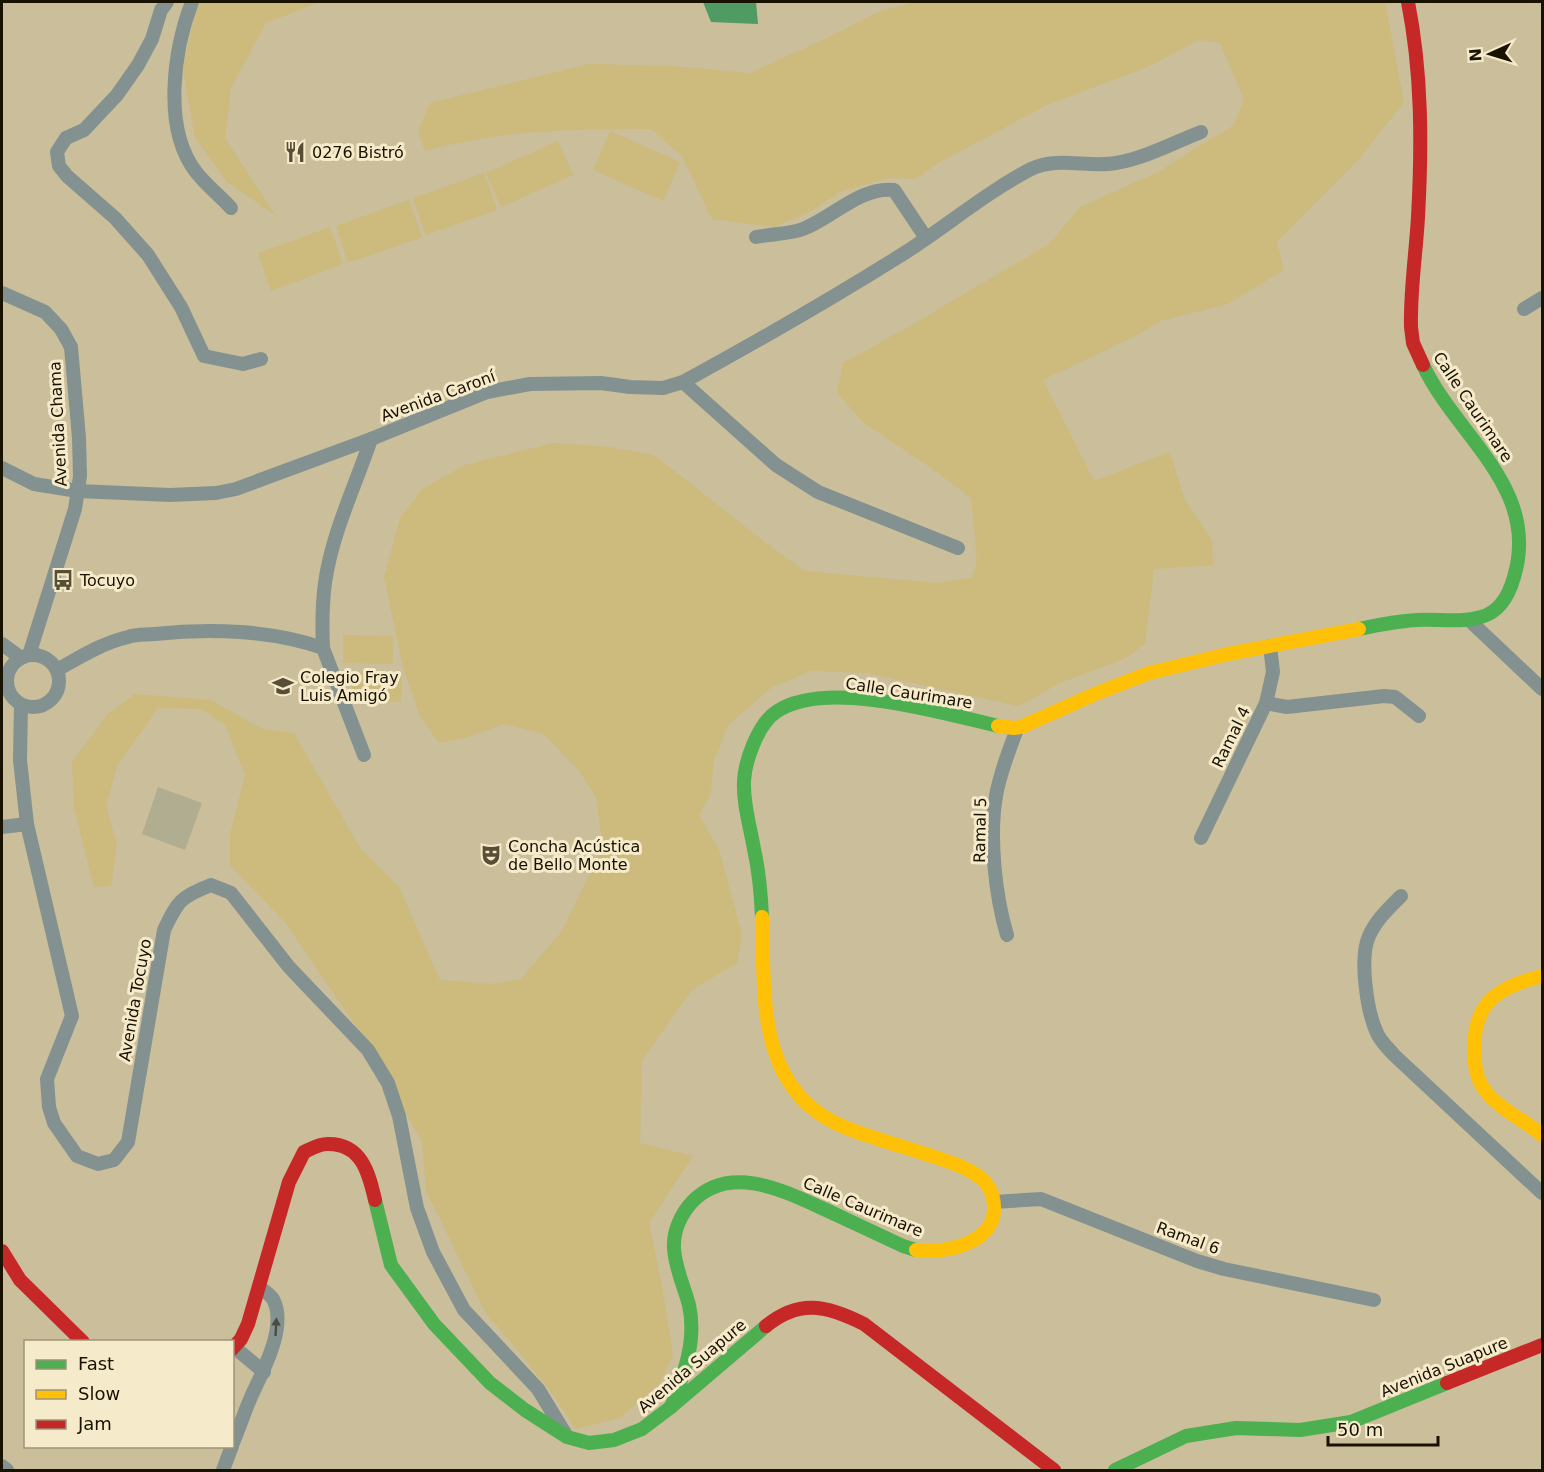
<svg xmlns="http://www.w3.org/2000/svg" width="1544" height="1472" font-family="'DejaVu Sans',sans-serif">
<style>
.green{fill:#cdba7d}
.water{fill:#509a63}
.building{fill:#b1ad90}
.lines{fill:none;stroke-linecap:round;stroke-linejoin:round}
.street{stroke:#839290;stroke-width:14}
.fast{stroke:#4caf50;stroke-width:14}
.slow{stroke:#ffc107;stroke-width:14}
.jam{stroke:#c62828;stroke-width:14}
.oneway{fill:#494c41}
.labels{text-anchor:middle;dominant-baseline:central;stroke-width:6;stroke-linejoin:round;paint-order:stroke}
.poi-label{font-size:16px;fill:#1a1200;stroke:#f5eaca;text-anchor:start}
.street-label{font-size:16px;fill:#1a1200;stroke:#f5eaca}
</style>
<rect width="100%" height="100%" fill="#cabe9b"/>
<g class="green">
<polygon points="202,2 320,2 266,23 231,88 225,138 276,216 227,182 195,137 183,69 196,9"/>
<path d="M914 2H1385L1404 102 1359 159 1277 242 1284 270 1228 304 1160 321 1135 336 1043 380 1094 481 1170 452 1185 500 1212 540 1213 565 1154 569 1145 644 1126 658 1060 683 1019 706 867 673 811 671 772 687 729 724 714 759 711 793 699 815 720 852 742 935 737 963 692 990 642 1060 640 1143 693 1156 649 1223 663 1291 673 1355 660 1383 620 1418 575 1429 557 1400 516 1348 485 1312 426 1190 422 1141 354 1023 284 921 230 865V835L245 775 225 725 202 709 158 708 117 766 106 806 117 845 111 886 94 887 74 808 72 762 109 713 135 694 211 700 262 729 294 733 360 848 399 887 440 980 491 984 521 979 562 931 603 846 596 797 579 771 544 734 504 724 468 737 439 743 420 716 403 667 384 577 400 518 422 489 465 465 553 443 610 447 654 455 766 543 805 571 937 583 972 578 977 561 971 498 937 472 864 423 837 393 843 363 917 322 1049 244 1080 207 1158 172 1234 125 1244 99 1220 43 1199 40 1150 66 1047 105 940 162 915 179 888 178 842 191 811 211 774 227 712 219 682 156 651 129C574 129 499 130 425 151L418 131 430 103 589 64 672 66 750 73 829 37 878 12Z"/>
<polygon points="610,131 680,162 663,201 593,170"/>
<polygon points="558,141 573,175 501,207 486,173"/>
<polygon points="484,173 497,210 426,235 413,198"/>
<polygon points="409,200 422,237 348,263 336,226"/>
<polygon points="330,227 343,264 271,291 258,253"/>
<polygon points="343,635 393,636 393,664 343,663"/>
<polygon points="352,673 402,674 401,702 352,701"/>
</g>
<polygon class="water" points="703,2 756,2 758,24 711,22"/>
<polygon class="building" points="158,787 202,803 185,850 142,834"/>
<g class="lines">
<g class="street">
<polyline points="167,2 161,10 152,39 138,65 117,95 84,130 66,138 57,152 59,166 67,176 115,218 148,255 181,307 204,356 243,364 261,359"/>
<path d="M192 2C174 49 162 128 196 172 206 185 220 196 231 208"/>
<path d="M756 237C771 234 789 234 803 229 832 218 861 186 894 190L926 238"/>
<polyline points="2,293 45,312 61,329 71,347 79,438 80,476 75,509 29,655"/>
<polyline points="1524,309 1542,298"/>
<polyline points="683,382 776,465 818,492 958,548"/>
<path d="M2 468 34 484 78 491 170 495 216 493 236 489 371 439 487 392 530 384 601 383 630 387 663 388 683 382C758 341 833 298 906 252 948 225 987 192 1031 169 1057 156 1088 168 1116 163 1145 158 1173 143 1201 132"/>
<polyline points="1469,620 1542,689"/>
<polyline points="2,644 21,658"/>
<polyline points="323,648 364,755"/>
<circle cx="33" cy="681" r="26"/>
<path d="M57 670C80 657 102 643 128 637 136 634 146 635 155 634 209 628 272 630 323 648 322 626 322 605 325 583 332 533 355 487 371 439"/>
<polyline points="1266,703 1287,707 1384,696 1395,697 1419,716"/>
<path d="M21 705 20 760 27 824 72 1016 47 1079 49 1107 54 1123 77 1156 98 1164 114 1160 128 1142 164 930C178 901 180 897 211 885L231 893 289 967 368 1050 388 1083 399 1116 417 1208 433 1252 464 1310 538 1389 566 1435"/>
<polyline points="2,827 27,824"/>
<polyline points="1201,838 1266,703 1273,672 1270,646"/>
<path d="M1401 896C1389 908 1376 920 1369 936 1359 958 1367 1012 1377 1033 1380 1041 1389 1049 1394 1055L1542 1193"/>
<path d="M1007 935C995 895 989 836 996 796 1000 772 1009 751 1017 729"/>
<polyline points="994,1202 1041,1199 1197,1261 1224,1269 1374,1300"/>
<polyline points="234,1347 264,1372"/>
<path d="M232 1445C239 1429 244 1413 251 1397 262 1372 288 1327 273 1299 270 1294 263 1290 259 1287"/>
<polyline points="2,1466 7,1470"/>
<polyline points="223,1470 232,1446"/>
</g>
<g class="fast">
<path d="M1359 629C1378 625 1398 621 1417 620 1438 619 1461 623 1481 617 1500 612 1509 595 1514 577 1541 488 1456 436 1423 365"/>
<path d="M762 917C761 894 759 871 754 849 750 826 743 804 744 781 745 761 758 724 776 712 826 678 942 713 998 726"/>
<polyline points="375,1200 391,1265 434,1324 490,1383 525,1410 567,1437 589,1443 614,1440 642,1429 671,1407 766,1326"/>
<path d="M671 1407C684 1374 697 1341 689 1305 684 1286 675 1268 674 1248 673 1231 681 1214 692 1202 730 1163 784 1191 824 1209 850 1221 877 1234 903 1246L916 1250"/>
<polyline points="1115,1470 1186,1436 1236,1428 1300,1430 1351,1422 1447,1383"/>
</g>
<g class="slow">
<polyline points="998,726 1014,728 1021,727 1095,694 1149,673 1228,654 1359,629"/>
<path d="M762 917C765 995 755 1090 844 1127 881 1142 922 1151 960 1166 970 1171 981 1176 987 1185 992 1191 994 1200 994 1208 995 1244 943 1254 916 1250"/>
<path d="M1542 976C1499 987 1474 1001 1474 1049 1474 1063 1476 1078 1484 1089 1498 1109 1523 1119 1542 1135"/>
</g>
<g class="jam">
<path d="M1408 2C1422 73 1422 145 1418 217 1416 253 1410 291 1411 327L1413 343 1423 365"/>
<polyline points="2,1251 20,1280 83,1342"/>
<path d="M766 1326C800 1298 828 1306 864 1324L1054 1470"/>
<path d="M232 1349 241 1339 248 1324 289 1182 304 1152C311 1149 319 1144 327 1144 362 1143 369 1174 375 1200"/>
<polyline points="1447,1383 1542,1345"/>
</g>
</g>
<defs><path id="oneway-solid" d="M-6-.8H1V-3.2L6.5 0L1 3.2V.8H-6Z" transform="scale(1.5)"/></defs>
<use class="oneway" href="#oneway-solid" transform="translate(276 1327) rotate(-87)"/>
<defs>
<symbol id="restaurant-bare" viewBox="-9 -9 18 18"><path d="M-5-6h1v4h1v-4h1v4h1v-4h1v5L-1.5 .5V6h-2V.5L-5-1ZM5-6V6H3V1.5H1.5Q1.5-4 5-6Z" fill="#584e36" stroke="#f5eaca" stroke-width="2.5" paint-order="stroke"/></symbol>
<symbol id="bus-bare" viewBox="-9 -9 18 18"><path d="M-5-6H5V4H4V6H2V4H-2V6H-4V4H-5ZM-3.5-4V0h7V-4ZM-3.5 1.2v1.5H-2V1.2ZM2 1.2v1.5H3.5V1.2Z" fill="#584e36" stroke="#f5eaca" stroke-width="2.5" paint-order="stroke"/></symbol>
<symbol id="school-bare" viewBox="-9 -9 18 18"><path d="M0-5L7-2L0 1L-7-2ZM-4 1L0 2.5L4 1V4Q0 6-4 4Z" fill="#584e36" stroke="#f5eaca" stroke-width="2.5" paint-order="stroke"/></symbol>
<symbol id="theatre-bare" viewBox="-9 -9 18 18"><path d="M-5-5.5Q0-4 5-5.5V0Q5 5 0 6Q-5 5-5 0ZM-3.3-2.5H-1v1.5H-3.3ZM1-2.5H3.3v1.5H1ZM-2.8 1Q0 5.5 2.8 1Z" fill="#584e36" stroke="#f5eaca" stroke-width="2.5" paint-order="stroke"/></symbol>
</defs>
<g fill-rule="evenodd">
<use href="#restaurant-bare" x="280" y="137" width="30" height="30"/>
<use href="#bus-bare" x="48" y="565" width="30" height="30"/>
<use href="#school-bare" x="268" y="671" width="30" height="30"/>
<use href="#theatre-bare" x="476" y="840" width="30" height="30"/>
</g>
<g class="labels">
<g class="poi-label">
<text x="312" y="152">0276 Bistró</text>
<text x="80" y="580">Tocuyo</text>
<text x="300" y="677">Colegio Fray<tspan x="300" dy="18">Luis Amigó</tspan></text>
<text x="508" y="846">Concha Acústica<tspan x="508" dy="18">de Bello Monte</tspan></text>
</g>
<g class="street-label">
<text transform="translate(438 396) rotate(-20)">Avenida Caroní</text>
<text transform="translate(1473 407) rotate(56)">Calle Caurimare</text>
<text transform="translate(58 424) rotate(-93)">Avenida Chama</text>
<text transform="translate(909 693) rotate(9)">Calle Caurimare</text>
<text transform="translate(1231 737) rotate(-64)">Ramal 4</text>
<text transform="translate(980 830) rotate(-89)">Ramal 5</text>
<text transform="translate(135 1000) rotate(-80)">Avenida Tocuyo</text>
<text transform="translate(863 1207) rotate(23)">Calle Caurimare</text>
<text transform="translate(1188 1238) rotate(20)">Ramal 6</text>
<text transform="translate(692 1366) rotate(-40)">Avenida Suapure</text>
<text transform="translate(1444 1367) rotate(-22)">Avenida Suapure</text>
</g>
</g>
<rect width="1544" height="1472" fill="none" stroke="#1a1200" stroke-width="6"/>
<rect x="24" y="1340" width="210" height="108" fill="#f5eaca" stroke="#9d9479" stroke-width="1.5"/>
<rect x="36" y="1360" width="30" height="9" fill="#4caf50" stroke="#9d9479" stroke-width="1.5"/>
<text x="78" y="1370" font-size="18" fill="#1a1200">Fast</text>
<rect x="36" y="1390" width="30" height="9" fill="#ffc107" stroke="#9d9479" stroke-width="1.5"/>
<text x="78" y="1400" font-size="18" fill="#1a1200">Slow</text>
<rect x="36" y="1420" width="30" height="9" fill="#c62828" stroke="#9d9479" stroke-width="1.5"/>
<text x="78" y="1430" font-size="18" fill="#1a1200">Jam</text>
<g transform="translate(1490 54) rotate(266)" stroke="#f5eaca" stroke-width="4.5" paint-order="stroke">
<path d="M0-4.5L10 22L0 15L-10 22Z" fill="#1a1200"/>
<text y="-9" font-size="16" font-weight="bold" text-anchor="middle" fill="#1a1200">N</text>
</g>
<path d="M1328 1436v9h110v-9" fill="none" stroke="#1a1200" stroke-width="3"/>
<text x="1337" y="1436" font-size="18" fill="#1a1200" stroke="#f5eaca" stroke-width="4.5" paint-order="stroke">50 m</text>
</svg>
